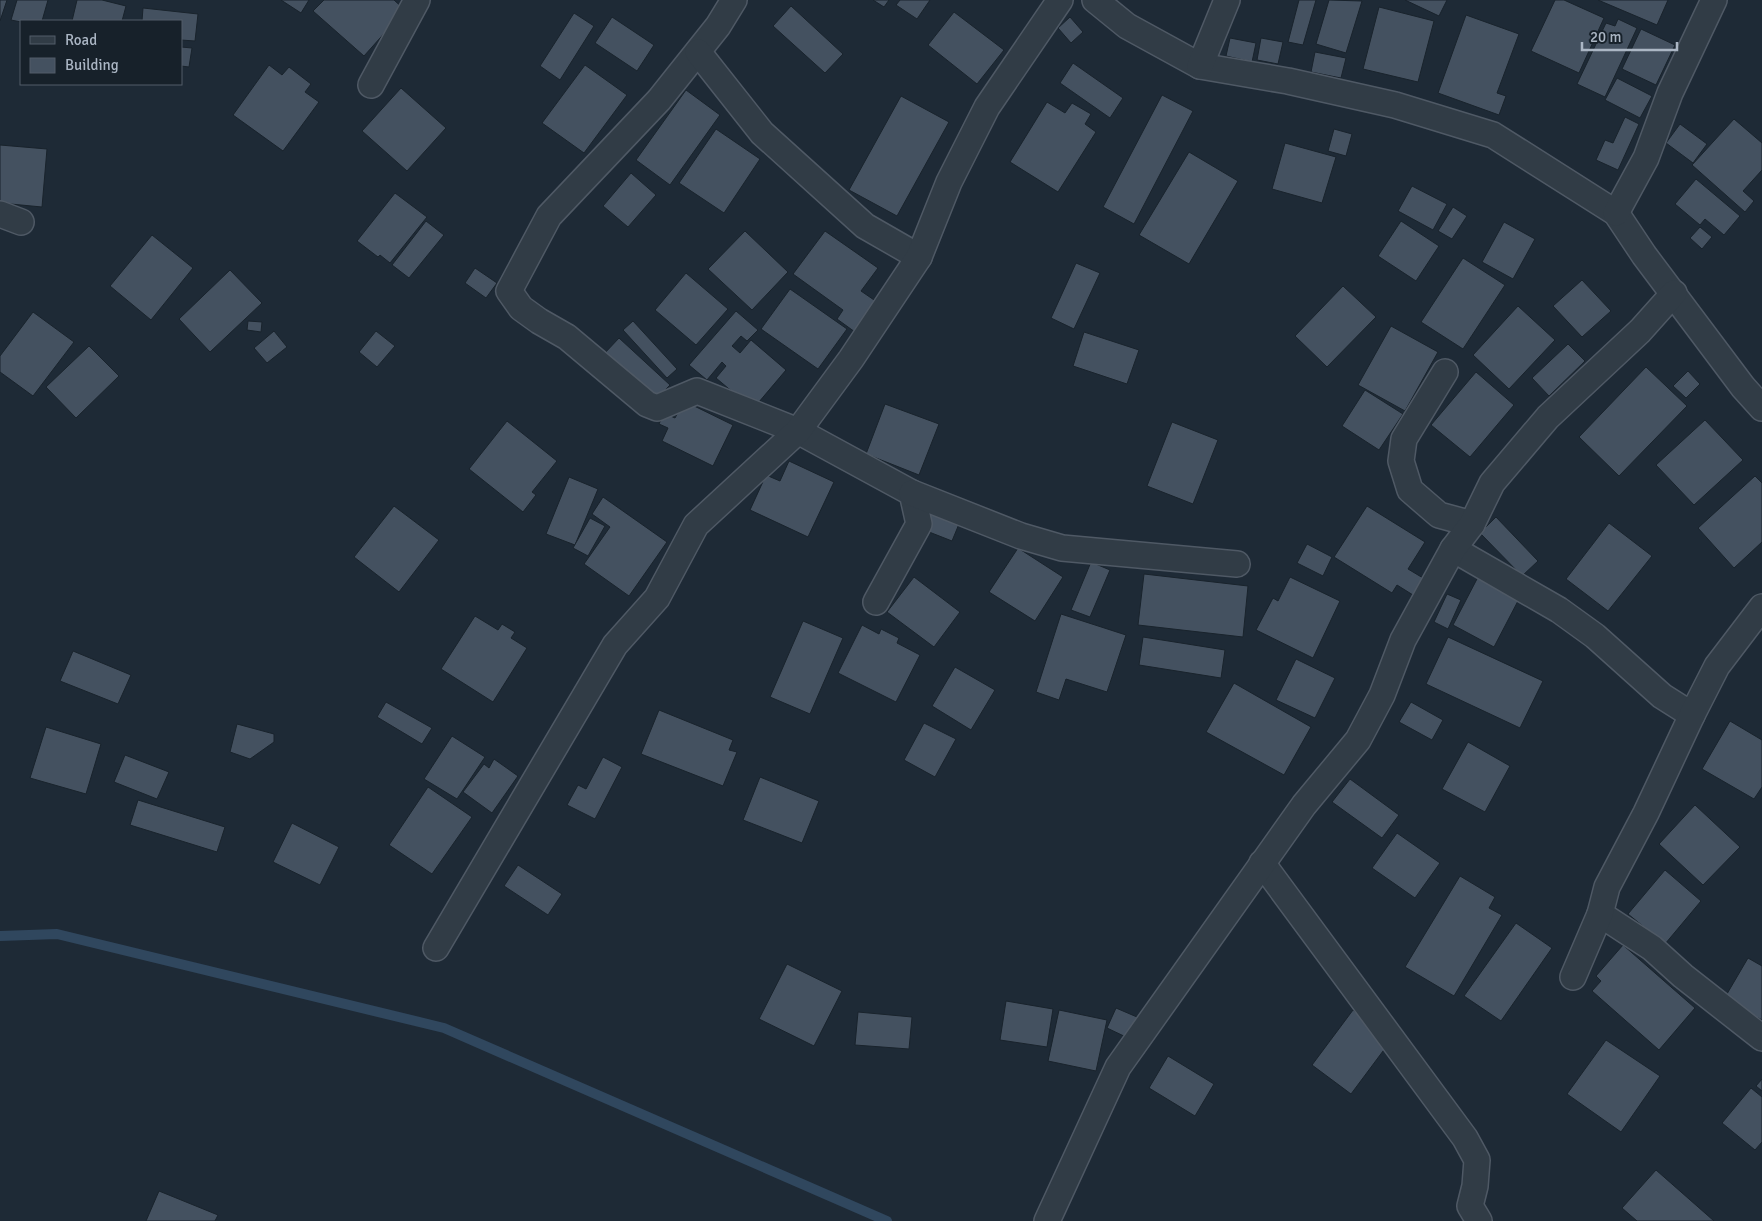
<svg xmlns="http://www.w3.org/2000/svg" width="1762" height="1221" font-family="Signika,sans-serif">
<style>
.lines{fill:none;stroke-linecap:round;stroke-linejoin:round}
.stream{stroke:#30475e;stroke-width:10}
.building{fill:#445160;stroke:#19232c}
.minor-casing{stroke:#4f5965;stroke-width:28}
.minor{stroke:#313c46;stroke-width:25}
</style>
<rect width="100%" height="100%" fill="#1e2a36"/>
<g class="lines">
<polyline class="stream" points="0,936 57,934 444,1028 887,1221"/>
</g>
<g class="building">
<polygon points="0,0 7,0 0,21"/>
<polygon points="17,0 48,0 42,21 21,22 11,20"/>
<polygon points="77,0 102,0 126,6 122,21 72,21"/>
<polygon points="281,0 309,0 301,13"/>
<polygon points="324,0 394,0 405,10 364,56 313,11"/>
<polygon points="873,0 889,0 884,7"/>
<polygon points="900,0 930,0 917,19 896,5"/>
<polygon points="1299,0 1316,0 1303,45 1288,42"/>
<polygon points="1329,0 1362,1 1346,53 1316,44"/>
<polygon points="1405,0 1447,0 1439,16"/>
<polygon points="1555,0 1564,0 1604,18 1579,73 1531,51"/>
<polygon points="1598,0 1668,0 1657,25"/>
<polygon points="791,6 843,54 825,73 773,26"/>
<polygon points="1379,7 1434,21 1418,82 1363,69"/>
<polygon points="143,8 198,14 195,41 181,40 181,21 142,21"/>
<polygon points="954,12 1004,50 977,84 928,45"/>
<polygon points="574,13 594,26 560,80 540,66"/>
<polygon points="1466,15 1519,34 1497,93 1506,96 1499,115 1438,93"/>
<polygon points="612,17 654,45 637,71 595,43"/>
<polygon points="1070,17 1083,32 1071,43 1058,28"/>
<polygon points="1618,19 1637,28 1605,97 1577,84 1606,23 1615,26"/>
<polygon points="1641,29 1675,45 1656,85 1622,69"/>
<polygon points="1230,38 1256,43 1252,62 1226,56"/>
<polygon points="1261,38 1283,42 1278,64 1257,60"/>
<polygon points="181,47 192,48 189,67 181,66"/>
<polygon points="1315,52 1346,58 1341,78 1311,72"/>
<polygon points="1073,63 1123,98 1110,118 1060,83"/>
<polygon points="269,65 282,75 289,67 311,84 305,92 319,102 283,151 233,115"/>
<polygon points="585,65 627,95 584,153 542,123"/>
<polygon points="1617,78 1652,96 1640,118 1605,100"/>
<polygon points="401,88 446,128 407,171 362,131"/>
<polygon points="686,90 720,115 670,185 636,160"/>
<polygon points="1162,95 1193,111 1134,224 1103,207"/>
<polygon points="901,96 949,122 897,216 849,190"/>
<polygon points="1047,102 1065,113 1072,103 1091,114 1085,124 1096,132 1058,192 1010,162"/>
<polygon points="1625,117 1639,124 1618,170 1596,160 1605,140 1613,143"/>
<polygon points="1734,119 1762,143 1762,170 1743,191 1754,201 1745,212 1692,165"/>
<polygon points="1680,124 1707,144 1693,163 1666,143"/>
<polygon points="716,129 760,159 724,213 679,183"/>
<polygon points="1334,129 1352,134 1346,156 1328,151"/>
<polygon points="1285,143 1336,157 1322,203 1272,189"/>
<polygon points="0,145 47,149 42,207 0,203"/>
<polygon points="1189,152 1238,181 1189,264 1139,235"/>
<polygon points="631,173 656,195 628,227 603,206"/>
<polygon points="1696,179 1740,216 1724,235 1705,219 1700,225 1675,204"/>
<polygon points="1412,186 1447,204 1433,230 1398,211"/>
<polygon points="395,193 427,217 390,263 380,255 378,257 357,241"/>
<polygon points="1453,207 1467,216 1452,239 1438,231"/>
<polygon points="426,221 444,235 409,278 392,265"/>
<polygon points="1401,221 1439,246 1416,281 1378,256"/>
<polygon points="1504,222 1535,239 1513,279 1482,262"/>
<polygon points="1700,227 1712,237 1702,249 1690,238"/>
<polygon points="745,231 788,272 752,310 708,269"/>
<polygon points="825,231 878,268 861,291 877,302 855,332 837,319 843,310 793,274"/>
<polygon points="152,235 193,268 151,320 110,286"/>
<polygon points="1463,258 1505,285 1463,349 1421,322"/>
<polygon points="1076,263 1100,273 1074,329 1051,318"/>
<polygon points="475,268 497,283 486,298 465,283"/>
<polygon points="230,270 262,303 210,352 179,319"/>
<polygon points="686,273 728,309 696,345 655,310"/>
<polygon points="1582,280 1611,311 1582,337 1553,306"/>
<polygon points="1343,286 1376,317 1327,367 1295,336"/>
<polygon points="790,289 847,329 818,369 761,329"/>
<polygon points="1518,306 1555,340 1509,389 1473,355"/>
<polygon points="736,311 758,330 747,341 741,336 732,346 740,353 751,340 786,370 753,409 716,378 726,366 722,362 707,380 689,365"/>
<polygon points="33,312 74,342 33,396 0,372 0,356"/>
<polygon points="248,321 262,322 261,332 247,330"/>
<polygon points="633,321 677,369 667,378 623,330"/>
<polygon points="1391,326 1438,352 1405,411 1358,385"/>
<polygon points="274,331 287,347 267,363 254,348"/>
<polygon points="376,331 395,346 377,367 359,352"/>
<polygon points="1084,332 1139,350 1127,384 1073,366"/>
<polygon points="619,338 670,385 654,401 603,355"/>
<polygon points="1568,344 1585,361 1549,396 1532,378"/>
<polygon points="89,346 119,376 76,418 46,387"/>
<polygon points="1646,367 1687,406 1619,476 1579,437"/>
<polygon points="1688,371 1700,384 1686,398 1673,386"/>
<polygon points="1476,372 1514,405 1470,457 1431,425"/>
<polygon points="1365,390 1403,414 1379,450 1342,426"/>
<polygon points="684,401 733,425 713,466 662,441 668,428 659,424 664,413 675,418"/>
<polygon points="885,404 939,424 919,475 866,454"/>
<polygon points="1705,420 1743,460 1694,505 1656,465"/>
<polygon points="507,421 557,461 532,492 536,495 523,512 469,469"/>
<polygon points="1172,422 1218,440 1193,504 1147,486"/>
<polygon points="789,461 834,482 808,537 750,510 766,475 780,481"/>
<polygon points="1755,476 1762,483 1762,542 1734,568 1698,528"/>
<polygon points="569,477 598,489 575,545 546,534"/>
<polygon points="603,497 667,542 629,596 584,564 610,527 592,514"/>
<polygon points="394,506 439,540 399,592 354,557"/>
<polygon points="1367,506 1425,542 1408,569 1423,578 1413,595 1397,585 1392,593 1334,557"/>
<polygon points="931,513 959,524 952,541 924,530"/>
<polygon points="1496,517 1538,561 1522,576 1480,533"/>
<polygon points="590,518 605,526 588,556 573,548"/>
<polygon points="1609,523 1652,556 1608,611 1566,579"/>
<polygon points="1307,544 1332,557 1323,576 1297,563"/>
<polygon points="1018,548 1063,577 1035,621 989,592"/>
<polygon points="1091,562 1110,570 1090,617 1071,610"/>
<polygon points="1144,574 1248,586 1243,637 1138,625"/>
<polygon points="914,577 960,612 934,647 887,612"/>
<polygon points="1290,577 1340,601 1313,658 1256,630 1273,598 1278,601"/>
<polygon points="1478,577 1519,599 1494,647 1453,625"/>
<polygon points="1447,594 1461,600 1448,629 1434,622"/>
<polygon points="1061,614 1126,635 1107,692 1066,679 1059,700 1036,692"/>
<polygon points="475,616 498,630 502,624 515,632 511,638 527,648 493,702 441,669"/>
<polygon points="803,621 843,638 810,714 770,697"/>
<polygon points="862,625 879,634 881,629 899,638 897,643 920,655 896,702 838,673"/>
<polygon points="1143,637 1225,650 1221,678 1139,665"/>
<polygon points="1448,637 1543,681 1520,728 1426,684"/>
<polygon points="73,651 131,675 118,704 60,681"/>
<polygon points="1296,659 1335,678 1315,718 1276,700"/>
<polygon points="955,667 995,690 971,730 932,706"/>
<polygon points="1234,683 1311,727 1284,775 1206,732"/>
<polygon points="386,702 432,728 422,744 377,717"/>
<polygon points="1411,702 1443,720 1432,740 1399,722"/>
<polygon points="659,710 733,740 729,750 737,752 723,786 641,754"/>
<polygon points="1730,721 1762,740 1762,787 1754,799 1702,769"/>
<polygon points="924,723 956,739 935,777 904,760"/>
<polygon points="237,724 274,734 274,742 250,759 230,752"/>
<polygon points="46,727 101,744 86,794 30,778"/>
<polygon points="452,736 485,757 457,799 424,779"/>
<polygon points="1468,742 1510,766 1485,812 1442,789"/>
<polygon points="125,755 169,772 157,799 114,782"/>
<polygon points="603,757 622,767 595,819 567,805 578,785 586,789"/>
<polygon points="494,759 518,776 492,813 463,792 484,764 489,768"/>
<polygon points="760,777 819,801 802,843 743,820"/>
<polygon points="1350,779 1399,815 1382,838 1332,802"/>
<polygon points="428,787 472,817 432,874 389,845"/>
<polygon points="138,800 225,827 217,852 130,825"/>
<polygon points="1695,805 1740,847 1703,885 1659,844"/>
<polygon points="292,823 339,847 320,885 273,862"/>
<polygon points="1397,833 1440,863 1415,898 1372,868"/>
<polygon points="518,865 562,894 548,915 504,886"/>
<polygon points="1665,870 1701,901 1665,944 1628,914"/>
<polygon points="1460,876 1495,897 1489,908 1502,915 1454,996 1405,967"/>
<polygon points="1516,923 1552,948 1501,1021 1464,996"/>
<polygon points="1623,945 1695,1008 1659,1050 1592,991 1601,981 1596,976"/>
<polygon points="1748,958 1762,966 1762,1020 1724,999"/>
<polygon points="787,964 842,991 814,1046 759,1019"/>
<polygon points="1006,1001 1053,1009 1047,1047 1000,1040"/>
<polygon points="1116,1008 1137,1017 1128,1038 1107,1028"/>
<polygon points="1059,1010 1107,1020 1096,1071 1048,1061"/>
<polygon points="1353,1010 1392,1039 1351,1094 1312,1065"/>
<polygon points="858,1012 912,1017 909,1049 855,1045"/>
<polygon points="1606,1040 1660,1076 1621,1132 1567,1094"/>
<polygon points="1168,1056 1214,1084 1195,1116 1149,1088"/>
<polygon points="1762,1079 1762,1091 1756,1086"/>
<polygon points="1751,1088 1762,1097 1762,1142 1755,1150 1722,1123"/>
<polygon points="1656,1170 1714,1221 1637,1221 1622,1208"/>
<polygon points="159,1191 218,1215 215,1221 146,1221"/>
</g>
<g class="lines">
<defs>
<g id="minor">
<polyline points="734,0 718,26 659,100 549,216 509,291 521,308 539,321 567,337 647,404 657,408 697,391 798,431 912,493 919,524 876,602"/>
<polyline points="1095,0 1127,26 1200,66 1288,81 1395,105 1493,135 1616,213 1644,255 1743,387 1762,408"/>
<polyline points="698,52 762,133 865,226 919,257"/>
<polyline points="1200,66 1227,0"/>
<polyline points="371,85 417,0"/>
<polyline points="1616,213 1646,158 1670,93 1714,0"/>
<polyline points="0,214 21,222"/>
<polyline points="1445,372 1404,439 1401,461 1410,490 1439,515 1472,524"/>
<polyline points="912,493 1021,536 1062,548 1237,564"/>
<polyline points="1453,549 1559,610 1595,636 1662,696 1692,715"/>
<polyline points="1262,863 1465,1138 1477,1160 1475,1186 1470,1206 1479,1221"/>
<polyline points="1600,914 1652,948 1683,976 1762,1038"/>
<polyline points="436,948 615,645 657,598 696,525 798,431 851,359 919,257 949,182 987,107 1060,0"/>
<polyline points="1573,977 1600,914 1607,887 1646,813 1692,715 1717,666 1762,607"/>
<polyline points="1047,1221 1118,1067 1304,805 1358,740 1382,695 1403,640 1453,549 1472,524 1492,483 1548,417 1640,331 1674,293"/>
</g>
</defs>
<use href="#minor" class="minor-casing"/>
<use href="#minor" class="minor"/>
</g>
<rect x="20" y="20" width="162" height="65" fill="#17212a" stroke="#525d68"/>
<rect x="30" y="36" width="25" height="8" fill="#313c46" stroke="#525d68"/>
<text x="65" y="45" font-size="15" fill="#abb6c4">Road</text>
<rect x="30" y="58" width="25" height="15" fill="#445160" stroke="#525d68"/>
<text x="65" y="70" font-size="15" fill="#abb6c4">Building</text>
<path d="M1582 42v8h95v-8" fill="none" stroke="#abb6c4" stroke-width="2.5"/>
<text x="1590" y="42" font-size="15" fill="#abb6c4" stroke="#17212a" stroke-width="4" paint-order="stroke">20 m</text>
</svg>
